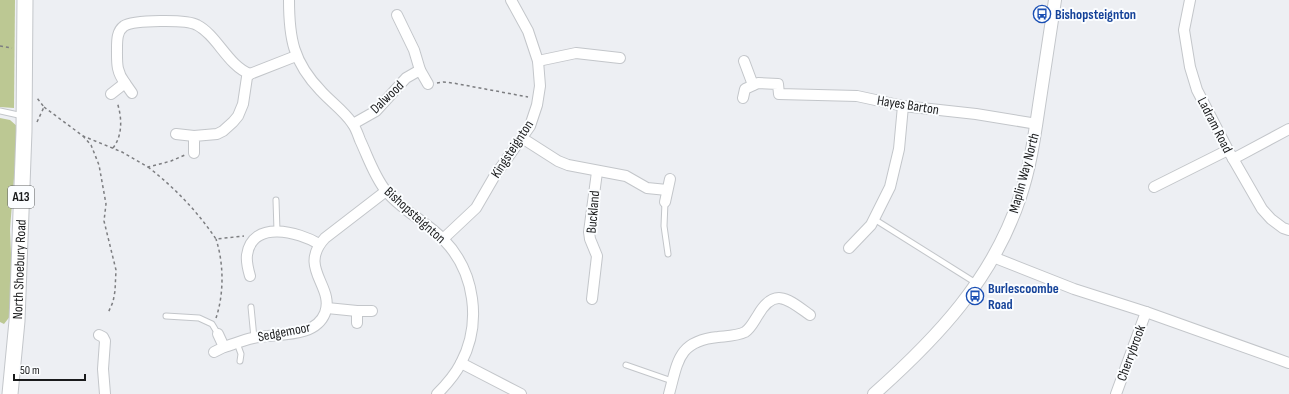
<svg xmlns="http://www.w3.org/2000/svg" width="1289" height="394" font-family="'Sofia Sans Condensed',sans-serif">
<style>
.green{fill:#bcc893}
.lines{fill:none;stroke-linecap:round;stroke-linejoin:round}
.service-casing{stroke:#c3c6ca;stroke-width:7}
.minor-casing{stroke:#c3c6ca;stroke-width:12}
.tertiary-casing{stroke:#c3c6ca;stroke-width:14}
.primary-casing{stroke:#c3c6ca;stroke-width:17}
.path{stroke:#7d7e81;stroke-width:1.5;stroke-dasharray:3 3;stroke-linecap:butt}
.service{stroke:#fff;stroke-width:5}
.minor{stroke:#fff;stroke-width:10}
.tertiary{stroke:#fff;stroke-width:12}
.primary{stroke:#fff;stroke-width:15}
.labels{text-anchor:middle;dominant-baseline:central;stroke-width:4;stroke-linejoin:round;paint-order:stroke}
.shield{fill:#fbfdff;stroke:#5d5e5f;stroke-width:1}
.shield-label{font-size:13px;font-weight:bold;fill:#191a1b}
.transit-label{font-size:14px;font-weight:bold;fill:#164399;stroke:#fbfdff;text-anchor:start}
.street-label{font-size:14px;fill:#191a1b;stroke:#fbfdff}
</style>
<rect width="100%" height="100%" fill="#edeff3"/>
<g class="green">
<polygon points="0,0 15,0 14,108 0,107"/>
<polygon points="0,118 10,120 18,127 10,229 12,280 11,315 4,324 0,322"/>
</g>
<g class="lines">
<defs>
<g id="service">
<polyline points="0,111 23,116"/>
<polyline points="276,200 277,231"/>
<polyline points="665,202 664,226 668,254"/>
<polyline points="874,219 976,283"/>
<polyline points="251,307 254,338"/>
<polyline points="166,316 199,318 212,324 218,334"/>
<polyline points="237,343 241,354 240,361"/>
<polyline points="626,365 672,381"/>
</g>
<g id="minor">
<path d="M289 0C289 38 293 62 321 91 331 102 344 111 352 123 356 128 358 135 360 140 368 157 374 176 386 191 402 211 426 221 444 240 475 272 482 323 461 363 455 375 446 385 437 394"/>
<polyline points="1190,0 1184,30 1190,67 1197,90 1228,150 1262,209 1271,219 1283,228 1289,230"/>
<polyline points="397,15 414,50 420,70 428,84"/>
<polyline points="538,61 576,53 620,58"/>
<polyline points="744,61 753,85"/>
<polyline points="125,83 132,93"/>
<path d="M111 94 125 83C116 71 117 63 117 48 117 40 117 31 124 26 133 20 187 19 197 25 217 35 228 66 250 74"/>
<polyline points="743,98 745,89 758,83 778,84 779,94 857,96 903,106 976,114 1037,124"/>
<polyline points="353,124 376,111 406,78 420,70"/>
<polyline points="176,134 194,136"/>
<polyline points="522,138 558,161 568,165 626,176 647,188 667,190"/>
<polyline points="194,153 194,136 217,134 223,131 233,122 238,116 243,104 247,77 250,74 296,56"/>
<polyline points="1233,159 1289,129"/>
<polyline points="1154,187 1228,150"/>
<polyline points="665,202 670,179"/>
<polyline points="443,239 476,208 494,177 530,126 537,105 540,86 538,61 528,31 511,0"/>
<polyline points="849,248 871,225 890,187 899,149 903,106"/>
<polyline points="993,257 1074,289 1146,312 1289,363"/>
<path d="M250 276C248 269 246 262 247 255 252 219 299 232 319 244"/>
<polyline points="592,299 597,256 590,239 589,232 597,172"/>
<polyline points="327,308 357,311 372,311"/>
<polyline points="357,323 357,311"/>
<polyline points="99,335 103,337 105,341 103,369 105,394"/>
<path d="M224 347C234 344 243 340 253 338 276 333 315 339 325 313 335 286 297 268 325 238L386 191"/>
<polyline points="214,352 224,347 218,334"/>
<polyline points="461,363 521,394"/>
<path d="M669 394C678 361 678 341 718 337 726 336 737 336 745 332 751 328 754 321 758 315 775 286 789 300 810 315"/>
<polyline points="1116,394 1146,312"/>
</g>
<path id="tertiary" d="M874 394C937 338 993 279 1020 197 1031 165 1035 132 1040 99 1045 66 1050 33 1055 0"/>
<g id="primary">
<path id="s1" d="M10 394 17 321 24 131 25 0"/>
</g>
</defs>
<use href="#service" class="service-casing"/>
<use href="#minor" class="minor-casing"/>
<use href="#tertiary" class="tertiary-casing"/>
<use href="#primary" class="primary-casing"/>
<g class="path">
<polyline points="0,46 12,48"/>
<polyline points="437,83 443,82 453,83 528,97"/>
<polyline points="44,107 83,136 122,152 148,167 171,161 185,155"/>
<polyline points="37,122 44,107 37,98"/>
<polyline points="83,136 91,145 99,165 106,204 104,221 116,270 115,291 113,302 108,313"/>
<path d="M113 148C123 135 122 117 117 102"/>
<path d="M148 167C175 188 197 211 216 239L244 236"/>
<path d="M216 318C224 294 224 264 216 239"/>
</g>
<use href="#service" class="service"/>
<use href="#minor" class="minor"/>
<use href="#tertiary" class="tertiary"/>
<use href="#primary" class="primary"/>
</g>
<defs>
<symbol id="bus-ring" viewBox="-11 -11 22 22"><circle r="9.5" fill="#fbfdff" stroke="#1a4fb4" stroke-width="1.5"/><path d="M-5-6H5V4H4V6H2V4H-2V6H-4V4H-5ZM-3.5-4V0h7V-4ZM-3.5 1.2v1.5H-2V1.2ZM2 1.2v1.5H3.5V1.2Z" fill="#1a4fb4"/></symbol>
</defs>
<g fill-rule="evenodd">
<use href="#bus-ring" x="1032" y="4" width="20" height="20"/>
<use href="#bus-ring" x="965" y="286" width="20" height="20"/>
</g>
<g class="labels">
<rect class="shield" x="8" y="186" width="26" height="22" rx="3"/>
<g class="shield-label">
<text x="21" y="197">A13</text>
</g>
<g class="transit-label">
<text x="1055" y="14">Bishopsteignton</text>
<text x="988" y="288">Burlescoombe<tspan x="988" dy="16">Road</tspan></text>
</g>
<g class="street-label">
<text transform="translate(387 97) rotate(-44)">Dalwood</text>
<text transform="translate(908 105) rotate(9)">Hayes Barton</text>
<text transform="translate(1215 125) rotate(63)">Ladram Road</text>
<text transform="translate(512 149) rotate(-57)">Kingsteignton</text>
<text transform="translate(1024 173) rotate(-75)">Maplin Way North</text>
<text transform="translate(593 212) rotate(-85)">Buckland</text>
<text transform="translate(415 215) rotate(42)">Bishopsteignton</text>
<text stroke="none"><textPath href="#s1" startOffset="125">North Shoebury Road</textPath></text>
<text transform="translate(284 332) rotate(-11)">Sedgemoor</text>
<text transform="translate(1131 353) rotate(-70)">Cherrybrook</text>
</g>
</g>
<path d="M14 374v6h71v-6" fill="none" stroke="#191a1b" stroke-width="2"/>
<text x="20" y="374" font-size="12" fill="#191a1b" stroke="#fbfdff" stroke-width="3" paint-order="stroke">50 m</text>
</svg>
